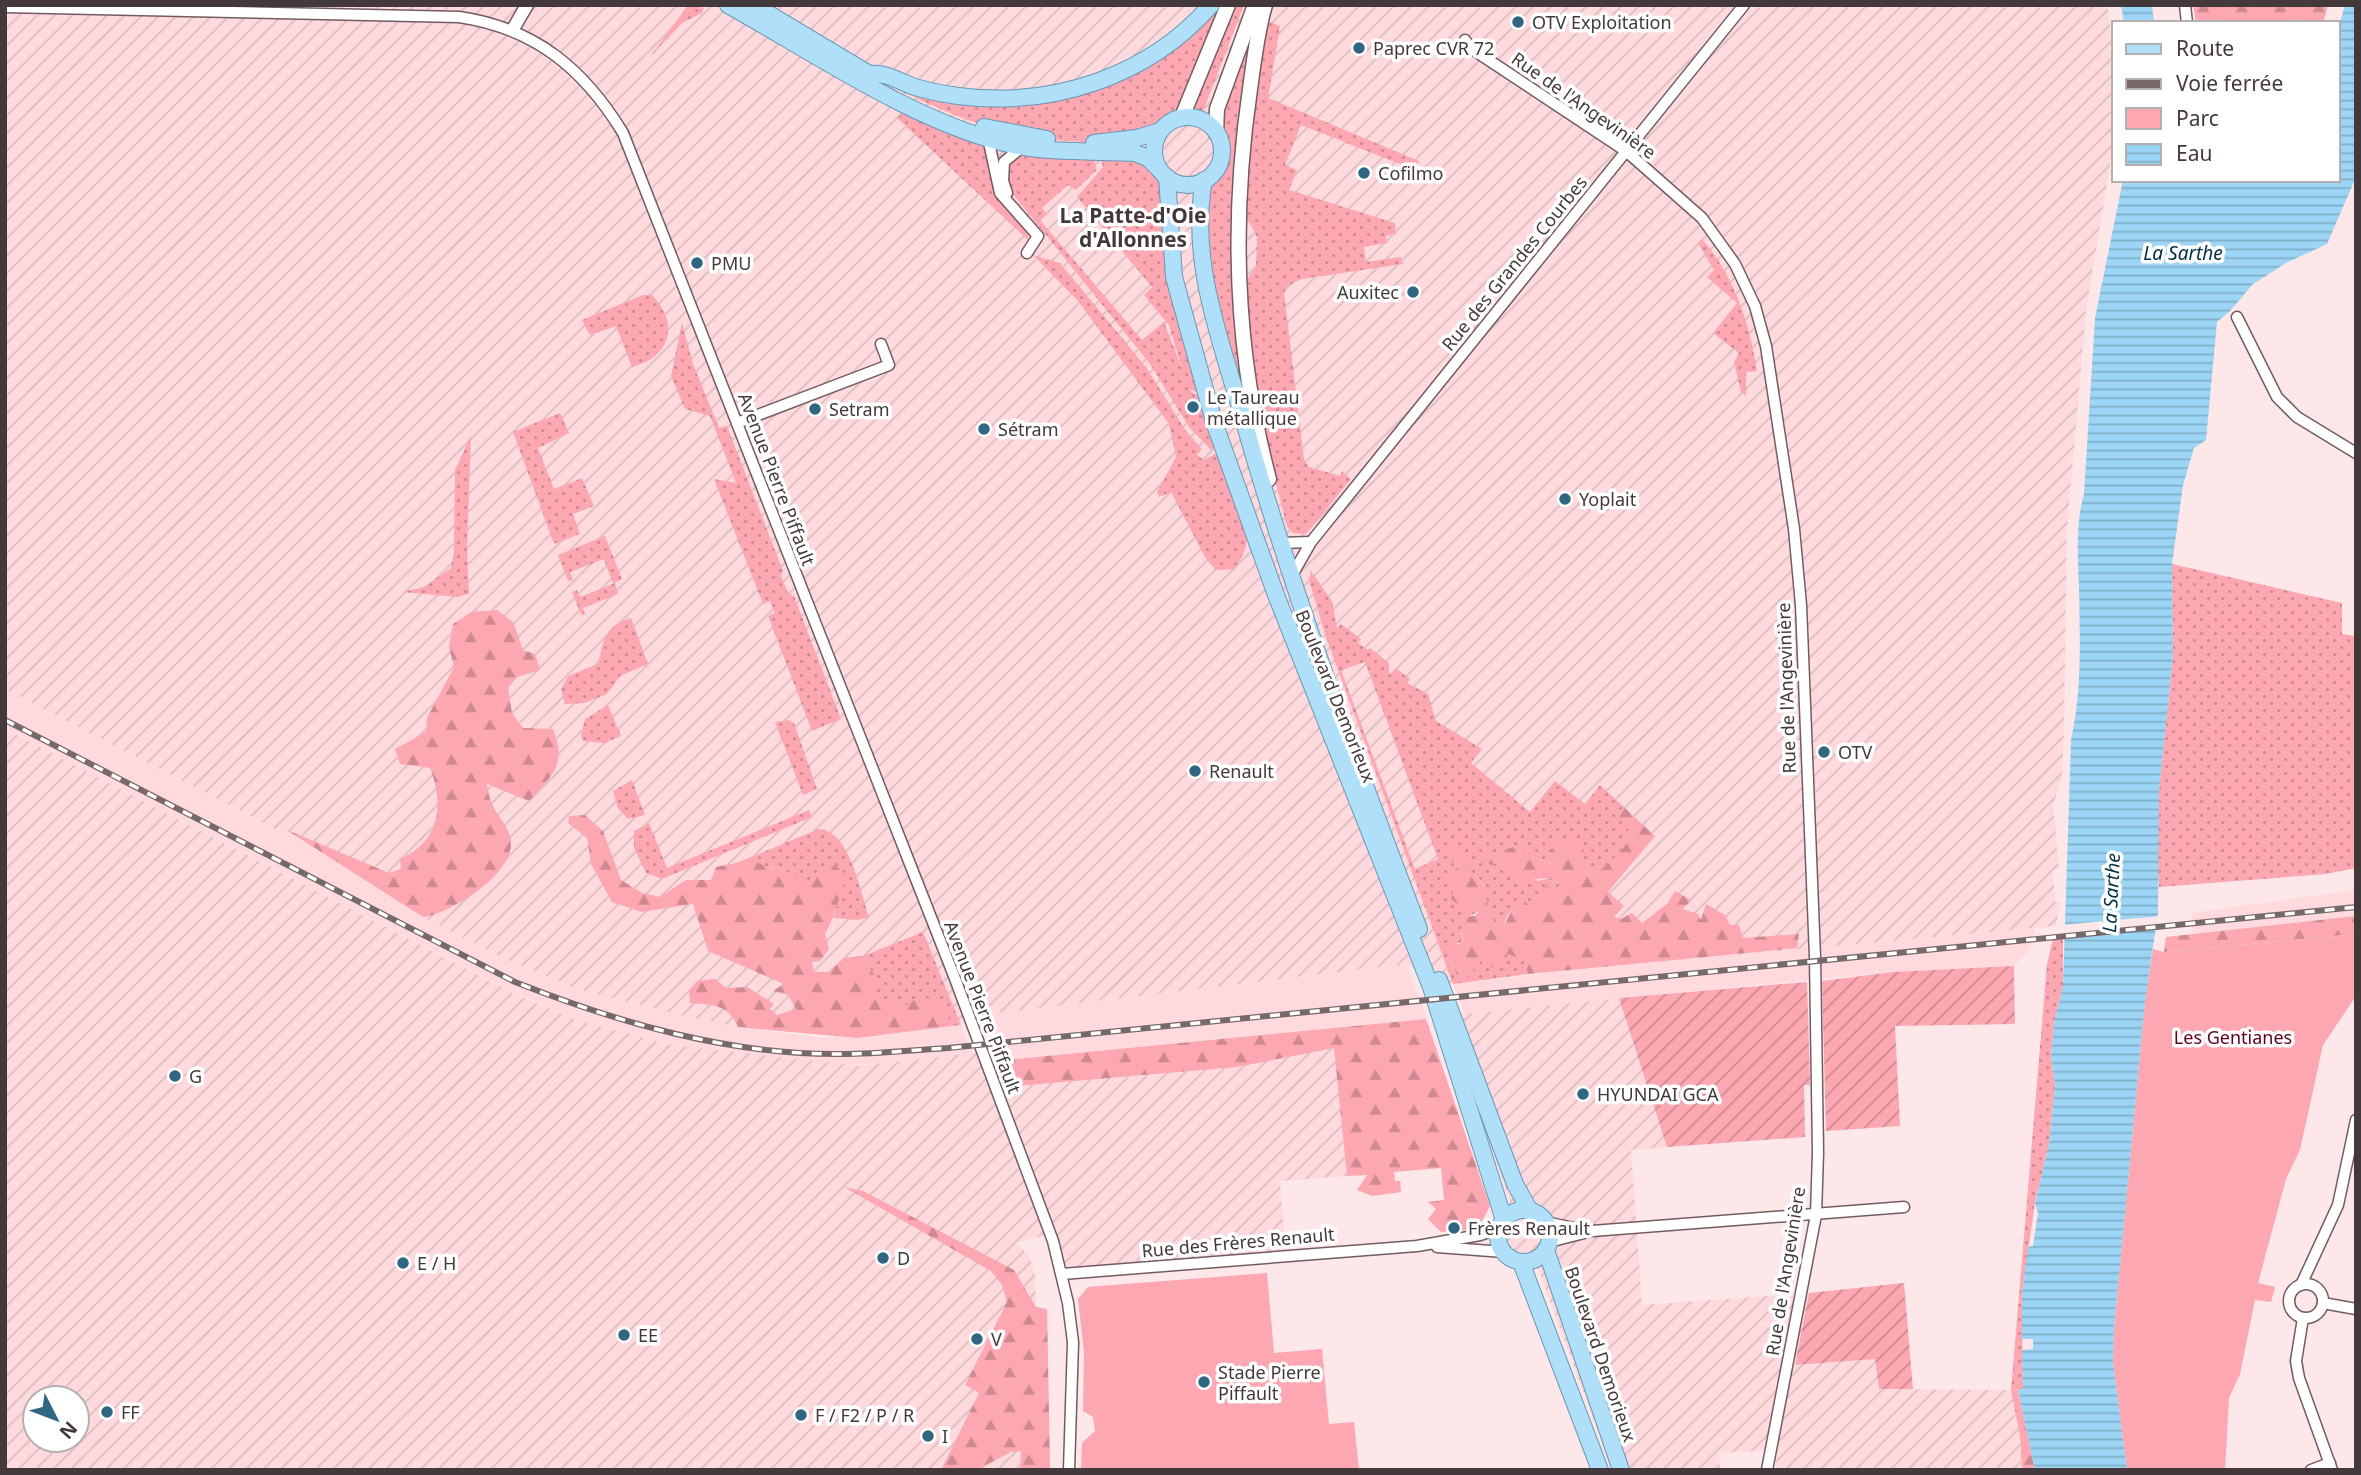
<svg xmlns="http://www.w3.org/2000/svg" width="2361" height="1475" font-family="'Noto Sans',sans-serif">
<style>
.built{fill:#fedade}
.industrial{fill:url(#industrial-furrows);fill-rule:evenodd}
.grass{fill:url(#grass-dots);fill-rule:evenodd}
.forest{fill:url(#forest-firs)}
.park{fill:#fca7b1}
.garden{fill:url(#garden-furrows)}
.water{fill:url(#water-rules)}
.pier{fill:#fde7e9}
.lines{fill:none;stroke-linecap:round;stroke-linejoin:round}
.minor-casing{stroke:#735c5f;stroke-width:13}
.tertiary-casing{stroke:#735c5f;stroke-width:15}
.secondary-casing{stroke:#735c5f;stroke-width:17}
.primary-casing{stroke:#6897b4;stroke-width:18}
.minor{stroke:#fff;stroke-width:10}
.tertiary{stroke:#fff;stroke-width:12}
.secondary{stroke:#fff;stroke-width:14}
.primary{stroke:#b0dff9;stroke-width:16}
.rail-casing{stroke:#77696a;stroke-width:6}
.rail{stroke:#fff;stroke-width:3.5;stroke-dasharray:10;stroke-linecap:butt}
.poi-dot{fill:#316682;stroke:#fff;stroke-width:2.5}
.labels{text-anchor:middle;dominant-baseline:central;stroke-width:7;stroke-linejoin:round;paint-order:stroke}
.poi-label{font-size:18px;fill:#44393a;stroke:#fff;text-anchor:start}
.street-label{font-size:18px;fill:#44393a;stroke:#fff}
.park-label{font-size:18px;fill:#5b001d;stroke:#fff}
.water-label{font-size:19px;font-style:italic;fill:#002f43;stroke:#fff}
.quarter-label{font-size:21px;font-weight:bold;fill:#44393a;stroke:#fff}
</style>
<defs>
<pattern id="industrial-furrows" width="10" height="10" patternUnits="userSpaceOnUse" patternTransform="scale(1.75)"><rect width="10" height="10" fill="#fedade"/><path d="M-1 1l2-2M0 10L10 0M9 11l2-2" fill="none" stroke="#dbbcbf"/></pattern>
<pattern id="grass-dots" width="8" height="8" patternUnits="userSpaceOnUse" patternTransform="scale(1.75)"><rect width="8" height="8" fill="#fca7b1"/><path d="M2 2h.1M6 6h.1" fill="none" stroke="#ce8991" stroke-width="1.8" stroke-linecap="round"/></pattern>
<pattern id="forest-firs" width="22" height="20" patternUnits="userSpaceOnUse" patternTransform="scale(1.75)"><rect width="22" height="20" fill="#fca7b1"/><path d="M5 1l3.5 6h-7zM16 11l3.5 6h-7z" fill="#ce8991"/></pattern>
<pattern id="garden-furrows" width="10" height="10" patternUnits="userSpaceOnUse" patternTransform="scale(1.75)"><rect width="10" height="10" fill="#fca7b1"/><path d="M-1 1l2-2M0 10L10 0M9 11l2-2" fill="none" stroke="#ce8991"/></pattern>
<pattern id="water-rules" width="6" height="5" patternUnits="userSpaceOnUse" patternTransform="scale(1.75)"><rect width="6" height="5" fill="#9cd5f5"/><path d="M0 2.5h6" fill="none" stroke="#81aec7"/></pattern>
</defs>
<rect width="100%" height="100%" fill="#fde7e9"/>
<g class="built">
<polygon points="5,689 277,830 285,829 423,917 507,960 580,990 738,1027 820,1037 857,1038 961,1025 973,1053 893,1064 828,1065 673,1045 576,1020 511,991 5,729"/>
<polygon points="2356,890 2356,916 2193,934 2191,913"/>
<polygon points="2034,928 2035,941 2014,966 1893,972 1620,998 1667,1147 1631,1150 1636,1217 1465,1016 1453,984 1609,966"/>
<polygon points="1406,964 1427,1019 1005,1060 993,1057 980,1015"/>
</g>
<g class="industrial">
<polygon points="5,5 2107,5 2114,59 2114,140 2086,310 2067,529 2064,729 2062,778 2053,805 2059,868 2053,870 2055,897 2055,902 2061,902 2056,926 1528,974 1453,984 1405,964 980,1015 961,1025 857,1038 738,1027 680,1015 580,990 507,960 423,917 285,829 277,830 5,689"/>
<path d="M5 729 511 992 576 1020 672 1045 859 1066 982 1052 1005 1060 1335 1048 1347 1176 1280 1181 1286 1255 1062 1274 1050 1234 1016 1243 1029 1256 1035 1274 1036 1307 1047 1309 1050 1470H5ZM35 1398H77V1440H35Z"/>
<polygon points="1619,998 1667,1147 1631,1150 1642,1305 1809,1293 1795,1365 1875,1359 1879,1389 2011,1390 2020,1436 2022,1470 1775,1470 1778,1450 1719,1453 1720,1470 1612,1470 1535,1260 1521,1262 1511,1259 1500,1247 1499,1231 1504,1220 1513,1212 1447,1016"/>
</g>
<g class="grass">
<polygon points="688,5 704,8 702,13 682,23 649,58"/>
<path d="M1211 5H1244L1200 119C1178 114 1129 138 1103 142 1091 144 1077 141 1065 141 994 136 932 108 870 74L1007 99 1100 82Z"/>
<path d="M1255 5 1237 236 1257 436 1204 279 1210 177C1222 163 1224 149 1216 133Z"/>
<polygon points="1269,22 1280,26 1268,98 1419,161 1415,170 1301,125 1285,165 1297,170 1289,190 1395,223 1396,234 1386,236 1387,243 1364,247 1366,262 1401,257 1403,264 1302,279 1287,286 1284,293 1304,459 1309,467 1340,476 1342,471 1351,479 1306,534 1293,533 1287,527 1256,403 1244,283 1256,267 1257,237 1246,216 1250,144 1261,56"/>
<polygon points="904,111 986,145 993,166 1028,233 1028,240 897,118"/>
<polygon points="1022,152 1086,157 1094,160 1097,170 1076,190 1068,185 1042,208 1047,214 1040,220 1142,340 1164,322 1182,369 1169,325 1144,295 1152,287 1077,197 1103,167 1100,157 1135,153 1162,173 1174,277 1202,394 1188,389 1199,397 1220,447 1211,450 1189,427 1150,364 1008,188 1008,165"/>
<path d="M1702 239C1734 276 1750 323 1757 371L1746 372V396L1741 392 1734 362 1739 353 1713 333 1737 303 1707 277 1714 270 1698 243Z"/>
<path d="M1033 255 1060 263 1146 367 1186 431 1202 449 1197 455 1204 460 1224 449C1237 486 1264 534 1234 569L1216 570 1206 559 1171 492 1159 497 1157 492 1176 457 1169 424 1078 301Z"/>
<path d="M643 295H652C680 324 671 357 632 367L616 326 590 335 582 320Z"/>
<polygon points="682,323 693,364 719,428 727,426 783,571 781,576 788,593 794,596 841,719 812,731 768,616 775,613 770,601 763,604 714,479 736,483 710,416 685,409 671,376"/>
<polygon points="560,413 569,433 538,448 554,489 582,478 594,506 573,514 580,534 554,544 513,432"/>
<polygon points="471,435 467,548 469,594 458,597 402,592 424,587 451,568 454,552 455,470"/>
<polygon points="605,536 622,579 615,583 618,594 583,608 585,614 581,615 572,592 577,590 580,597 613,584 604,559 570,572 573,580 568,581 558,555"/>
<polygon points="2172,564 2342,603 2342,634 2356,636 2356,868 2325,874 2159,887 2156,849 2159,790 2173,656"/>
<path d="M1311 571 1332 601 1337 628 1341 624 1361 639 1358 643 1368 650 1370 648 1389 663V675L1397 669 1410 679 1407 683 1428 694 1436 721 1482 749 1471 763 1530 812 1555 781 1585 804 1600 785 1625 808 1619 811 1630 832 1626 844 1613 860 1595 874 1581 861 1554 864 1528 856 1526 845C1511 846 1502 851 1497 864L1538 881 1550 878 1562 884 1531 908 1525 901C1514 906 1506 913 1504 926L1497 925C1474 894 1502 884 1453 862L1459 866C1450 881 1455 894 1463 908L1481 910 1466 918 1461 935 1464 942 1457 943 1450 959 1457 976 1466 978 1481 960 1493 968 1508 954 1524 961 1528 974 1453 984 1326 637 1309 580ZM1365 662 1438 859 1415 869 1341 670Z"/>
<path d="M631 618 648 664 620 676 607 694 584 703 565 704 561 689 568 676 598 664C604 640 604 626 631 618Z"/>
<polygon points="608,705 621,736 605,743 583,741 581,735 585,719"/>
<polygon points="789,720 794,723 817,789 803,795 775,722"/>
<polygon points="632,780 645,815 628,819 618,808 613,791"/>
<polygon points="809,810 812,817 662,879 646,873 634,848 634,831 649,823 667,868"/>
<path d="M819 829C850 831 860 891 869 917L858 920 834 918 837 901 847 876 817 872 808 882H799L783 869C762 870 757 859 734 864Z"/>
<polygon points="923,932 961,1025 952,1026 945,1012 918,997 907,1005 874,999 874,975 863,956"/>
<polygon points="2063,938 2063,986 2054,1024 2051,1056 2055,1086 2049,1144 2035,1202 2022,1294 2023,1389 2011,1390 2047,964 2053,939"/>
</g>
<g class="forest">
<polygon points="2193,5 2328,5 2323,23 2196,23"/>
<path d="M497 610 513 622 523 650 535 654 540 670 517 677 508 688 512 713 523 728 553 729C567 765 553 775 529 801L487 784C490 810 500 813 509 833 524 869 452 913 423 917L285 829 389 873 401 869 400 859C439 842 445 806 430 768L400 764 395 749 426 732 427 718 454 667 449 647 453 624 471 612Z"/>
<path d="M1625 808 1655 836 1608 892 1624 906 1614 917 1621 919 1632 913 1642 923 1668 903 1675 891 1689 899 1690 902 1682 909 1698 914 1701 920 1706 904 1725 915 1730 925H1739L1743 938 1799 934 1797 948 1528 974 1524 961 1508 954 1501 966 1493 968 1481 961 1466 978 1457 976 1447 948 1464 942 1459 917 1475 916 1480 910 1463 908 1451 899 1453 892 1448 888 1447 879 1459 866 1449 858 1450 851 1457 846 1465 850 1469 857 1467 868C1496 889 1479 901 1497 925L1504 926 1519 895 1526 896 1525 901 1531 908 1541 899 1540 892 1546 886 1556 889 1562 884 1550 878 1517 880 1512 871H1503L1497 864 1490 865 1484 855C1500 854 1510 846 1526 844L1528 856 1553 864 1549 852 1560 839 1577 844 1584 849 1581 861 1595 874 1613 860 1626 844 1630 832 1618 815V810Z"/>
<path d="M585 815 603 831 621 880 642 893 660 897 686 880H711L716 867 751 860 772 869H783L800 882H808L817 872 835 865 847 876C839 896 835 916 825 934L829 949 820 961 812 962 814 972H828L844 958 863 956 874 975 875 999 907 1005 918 997 939 1000 952 1026 857 1038 738 1027C728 1004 714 1005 690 1003L689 991 697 981 715 979 726 988 747 987 774 1004 770 1009 777 1015 796 1009 788 995 773 991 784 984 708 951 693 904 642 912 612 902 591 864 587 838 568 823 569 816Z"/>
<polygon points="2356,916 2356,934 2164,952 2166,937"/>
<polygon points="1426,1019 1490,1206 1478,1229 1441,1232 1428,1219 1436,1209 1428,1202 1444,1200 1441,1168 1394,1172 1395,1181 1400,1181 1401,1192 1372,1196 1357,1190 1367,1175 1347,1176 1334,1048 1237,1067 1015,1086 1005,1060"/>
<polygon points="844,1187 863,1191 1014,1270 1036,1307 1047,1309 1050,1470 1020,1470 1021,1451 1011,1452 977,1470 941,1470 979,1393 965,1385 1007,1302 1002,1285 991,1271"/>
<polygon points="2011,1390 2018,1390 2035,1470 2022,1470 2020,1436"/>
</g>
<g class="park">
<polygon points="2356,934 2356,996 2323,1045 2300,1150 2286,1179 2258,1283 2275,1287 2271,1302 2255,1300 2240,1374 2229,1398 2225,1470 2127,1470 2113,1362 2114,1329 2145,1001 2153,949 2164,952"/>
<polygon points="1267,1273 1274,1353 1322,1349 1329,1424 1354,1422 1359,1470 1081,1470 1082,1443 1095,1431 1093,1417 1083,1411 1084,1352 1078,1299 1088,1287"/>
</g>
<g class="garden">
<polygon points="2014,966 2015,1024 1895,1026 1900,1126 1826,1131 1822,981 1893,972"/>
<polygon points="1807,982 1810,1085 1804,1085 1805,1137 1667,1147 1619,998"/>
<polygon points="1904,1283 1913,1389 1879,1389 1875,1359 1795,1365 1809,1293"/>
</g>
<g class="water">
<polygon points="2121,5 2152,5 2154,23 2124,23"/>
<path d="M2345 5H2356V177L2327 244 2286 263 2253 284 2230 311 2217 322 2206 440 2194 448 2183 485 2172 564 2173 656 2159 790 2158 913 2145 1001 2114 1329 2113 1362 2127 1470H2035L2018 1390 2023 1389 2022 1350 2033 1349V1339H2022V1294L2028 1247 2033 1246 2038 1213 2035 1203 2049 1144 2055 1086 2051 1056 2054 1024 2063 986 2071 740C2082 690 2080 641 2079 590 2078 558 2075 525 2084 494L2095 318 2123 180H2338V29Z"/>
</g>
<polygon class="pier" points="2161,916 2158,929 2060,939 2061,925"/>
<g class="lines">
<defs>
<g id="minor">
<polyline points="2185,5 2187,23"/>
<path d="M5 7 459 17C535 28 584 69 623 133L954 976 1053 1241 1068 1303 1073 1342 1069 1470"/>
<polyline points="1465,40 1472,49 1626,151 1702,218 1735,264 1755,306 1766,346 1794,529 1801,605 1815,957 1818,1152 1816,1215 1767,1470"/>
<polyline points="988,138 1000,193 1038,236 1027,253"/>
<polyline points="1007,193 1003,181 1004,162 1022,147"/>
<polyline points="2237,317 2277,397 2297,417 2356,453"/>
<polyline points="737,423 889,365 881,344"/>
<polyline points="1280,543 1311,542"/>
<polyline points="1295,570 1311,542 1744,5"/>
<polyline points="1545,1222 1589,1231"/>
<polyline points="1549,1242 1592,1231 1904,1207"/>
<polyline points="1437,1247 1504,1252"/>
<polyline points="1062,1274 1417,1246 1480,1235 1500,1228"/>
<circle cx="2306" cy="1301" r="17"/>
<polyline points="2301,1285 2338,1205 2356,1120"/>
<polyline points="2323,1303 2356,1309"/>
<polyline points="2303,1318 2296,1361 2299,1378 2332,1470"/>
<polyline points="2311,1470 2330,1463"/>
</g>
<polyline id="tertiary" points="513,29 527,5"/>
<g id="secondary">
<path d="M1265 5C1257 32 1254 61 1250 89 1231 219 1235 352 1269 479"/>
<polyline points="1182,117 1228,5"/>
<polyline points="1216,133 1217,109 1255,5"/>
</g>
<g id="primary">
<path d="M728 5C813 52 918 125 1013 145 1048 153 1098 151 1135 153L1148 158 1158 168"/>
<polyline points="754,5 871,75"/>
<path d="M870 74C886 72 900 82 915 87 928 91 944 94 958 96 1052 108 1148 77 1211 5"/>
<circle cx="1188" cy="151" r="34"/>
<polyline points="984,127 1047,139"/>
<polyline points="1094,143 1137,138 1160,131"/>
<polyline points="1167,177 1174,277 1214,422 1276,595 1431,987 1504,1220"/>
<path d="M1204 180C1189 261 1221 341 1243 418 1292 592 1355 761 1419 929"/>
<polyline points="1439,980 1515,1184 1530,1211"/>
<circle cx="1524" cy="1236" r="26"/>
<polyline points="1546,1250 1621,1470"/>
<polyline points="1521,1262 1600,1470"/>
</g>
</defs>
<use href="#minor" class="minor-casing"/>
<use href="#tertiary" class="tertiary-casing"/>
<use href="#secondary" class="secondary-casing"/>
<use href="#primary" class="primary-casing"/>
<use href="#minor" class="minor"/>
<use href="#tertiary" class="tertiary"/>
<use href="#secondary" class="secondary"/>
<use href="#primary" class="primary"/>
<defs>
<path id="rail" d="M5 720 515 982C619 1023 729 1055 841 1054 877 1054 912 1050 948 1048L2356 907"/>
</defs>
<use href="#rail" class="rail-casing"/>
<use href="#rail" class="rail"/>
</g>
<g class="poi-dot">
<circle cx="1518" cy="22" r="7"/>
<circle cx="1359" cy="48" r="7"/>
<circle cx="1364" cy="173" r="7"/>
<circle cx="697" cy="263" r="7"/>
<circle cx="1413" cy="292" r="7"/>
<circle cx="1193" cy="407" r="7"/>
<circle cx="815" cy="409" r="7"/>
<circle cx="984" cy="429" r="7"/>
<circle cx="1565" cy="499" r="7"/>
<circle cx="1824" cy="752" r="7"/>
<circle cx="1195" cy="771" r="7"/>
<circle cx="175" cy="1076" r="7"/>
<circle cx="1583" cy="1094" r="7"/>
<circle cx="1454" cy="1228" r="7"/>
<circle cx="883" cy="1258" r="7"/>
<circle cx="403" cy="1263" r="7"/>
<circle cx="624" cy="1335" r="7"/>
<circle cx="977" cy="1339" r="7"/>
<circle cx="1204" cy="1382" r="7"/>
<circle cx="107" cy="1412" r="7"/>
<circle cx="801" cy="1415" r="7"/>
<circle cx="928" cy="1436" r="7"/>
</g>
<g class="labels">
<g class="poi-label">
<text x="1532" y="22">OTV Exploitation</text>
<text x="1373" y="48">Paprec CVR 72</text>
<text x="1378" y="173">Cofilmo</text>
<text x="711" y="263">PMU</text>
<text x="1399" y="292" text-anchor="end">Auxitec</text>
<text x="1207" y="397">Le Taureau<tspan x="1207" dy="21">métallique</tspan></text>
<text x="829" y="409">Setram</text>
<text x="998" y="429">Sétram</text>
<text x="1579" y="499">Yoplait</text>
<text x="1838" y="752">OTV</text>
<text x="1209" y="771">Renault</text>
<text x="189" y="1076">G</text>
<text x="1597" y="1094">HYUNDAI GCA</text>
<text x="1468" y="1228">Frères Renault</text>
<text x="897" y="1258">D</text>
<text x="417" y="1263">E / H</text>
<text x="638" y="1335">EE</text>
<text x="991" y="1339">V</text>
<text x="1218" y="1372">Stade Pierre<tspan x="1218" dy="21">Piffault</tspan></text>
<text x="121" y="1412">FF</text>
<text x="815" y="1415">F / F2 / P / R</text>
<text x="942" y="1436">I</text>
</g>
<g class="street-label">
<text transform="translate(1584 105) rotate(35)">Rue de l'Angevinière</text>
<text transform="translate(1514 263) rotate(-51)">Rue des Grandes Courbes</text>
<text transform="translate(777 479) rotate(69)">Avenue Pierre Piffault</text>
<text transform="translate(1786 688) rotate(-92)">Rue de l'Angevinière</text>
<text transform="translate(1336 696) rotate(68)">Boulevard Demorieux</text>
<text transform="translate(983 1007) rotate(69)">Avenue Pierre Piffault</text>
<text transform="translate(1238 1242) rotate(-5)">Rue des Frères Renault</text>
<text transform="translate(1785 1271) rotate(-81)">Rue de l'Angevinière</text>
<text transform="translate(1601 1354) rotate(71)">Boulevard Demorieux</text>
</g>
<g class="park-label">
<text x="2233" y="1037">Les Gentianes</text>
</g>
<g class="water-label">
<text x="2183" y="253">La Sarthe</text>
<text transform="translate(2111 893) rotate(-87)">La Sarthe</text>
</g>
<g class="quarter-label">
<text x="1133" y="215">La Patte-d'Oie<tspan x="1133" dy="24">d'Allonnes</tspan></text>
</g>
</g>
<rect width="2361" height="1475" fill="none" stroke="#44393a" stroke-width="14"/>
<rect x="2112" y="21" width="228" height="161" fill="#ffffff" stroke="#b4b0b0" stroke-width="2"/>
<rect x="2126" y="44" width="35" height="10" fill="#b0dff9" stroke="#b4b0b0" stroke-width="2"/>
<text x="2176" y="56" font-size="21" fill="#44393a">Route</text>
<rect x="2126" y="79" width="35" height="10" fill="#77696a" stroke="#b4b0b0" stroke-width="2"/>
<text x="2176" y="91" font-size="21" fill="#44393a">Voie ferrée</text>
<rect x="2126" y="108" width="35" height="21" fill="#fca7b1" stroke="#b4b0b0" stroke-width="2"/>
<text x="2176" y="126" font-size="21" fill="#44393a">Parc</text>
<rect x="2126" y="144" width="35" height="21" fill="url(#water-rules)" stroke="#b4b0b0" stroke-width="2"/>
<text x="2176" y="161" font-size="21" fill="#44393a">Eau</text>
<g transform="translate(56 1419) rotate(132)"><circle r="33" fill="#ffffff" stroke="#b4b0b0" stroke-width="2"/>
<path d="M0-5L12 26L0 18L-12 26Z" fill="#316682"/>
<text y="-10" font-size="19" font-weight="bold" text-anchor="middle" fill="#44393a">N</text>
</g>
</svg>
